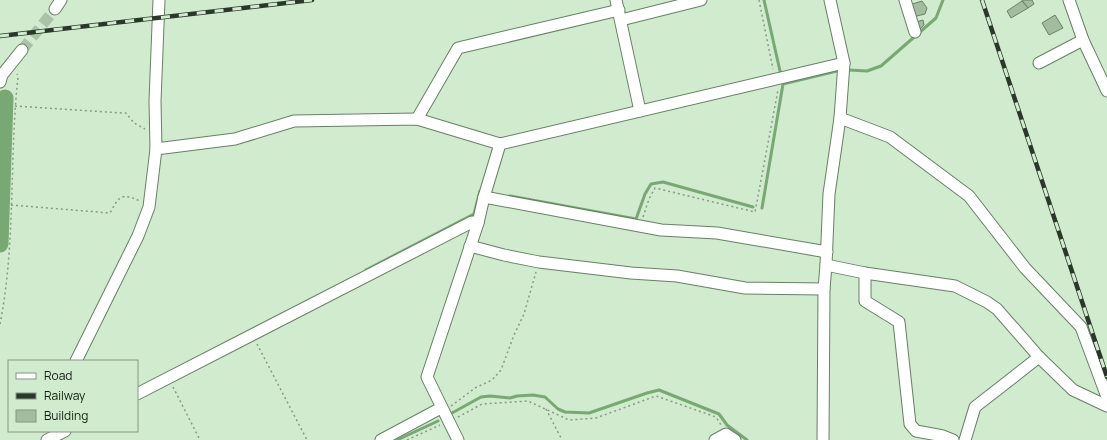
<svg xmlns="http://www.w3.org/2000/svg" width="1107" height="440" font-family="Manrope,sans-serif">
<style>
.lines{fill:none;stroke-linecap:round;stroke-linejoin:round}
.stream{stroke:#78a974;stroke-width:3}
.river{stroke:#78a974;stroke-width:17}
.building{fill:#a3bca0;stroke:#6a8267}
.minor-tunnel{stroke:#aac2a8;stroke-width:11;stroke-dasharray:11 5.5;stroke-linecap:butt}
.minor-casing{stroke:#688066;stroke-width:13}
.path{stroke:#879b84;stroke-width:1.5;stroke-dasharray:2 3;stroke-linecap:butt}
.minor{stroke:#fff;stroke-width:11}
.rail-casing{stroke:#2b372a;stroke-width:4.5}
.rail{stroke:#d0ebcd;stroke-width:3;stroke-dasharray:9;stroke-linecap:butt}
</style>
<rect width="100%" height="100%" fill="#d0ebcd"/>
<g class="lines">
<g class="stream">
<polyline points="764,0 780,71"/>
<polyline points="849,70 867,71 881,66 936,18 943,0"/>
<polyline points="510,196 636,219 645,194 651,184 663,182 753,207"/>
<polyline points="762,208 783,84 837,71"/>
<polyline points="366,270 474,214 480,191"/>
<polyline points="452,413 481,397 490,396 510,398 517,396 533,395 545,397 558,409 565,412 589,413 647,393 659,390 719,414 727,425 747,440"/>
<polyline points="397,440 438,421"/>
</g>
<polyline class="river" points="0,244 5,98"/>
</g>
<g class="building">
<polygon points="1022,0 1032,0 1034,4 1028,8"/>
<polygon points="922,1 927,8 925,14 913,17 909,5"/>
<polygon points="1022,1 1028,8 1011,18 1007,11"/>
<polygon points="1055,15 1063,28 1049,35 1042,23"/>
<polygon points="923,20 924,25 917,32 913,23"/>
</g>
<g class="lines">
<polyline class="minor-tunnel" points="22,50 55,9"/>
<defs>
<g id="minor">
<polyline points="616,0 640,111"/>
<polyline points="905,0 915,32"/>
<polyline points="1069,0 1083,40 1107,91"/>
<polyline points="55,9 61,0"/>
<polyline points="621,20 701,0"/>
<polyline points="1039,63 1083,40"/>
<polyline points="0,82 2,75 22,50"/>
<polyline points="840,118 890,137 969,196 1025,268 1081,327 1107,397"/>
<polyline points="417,119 458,48 619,10"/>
<polyline points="156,149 235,139 294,121 417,119 500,144 844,63"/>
<polyline points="484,197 661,230 717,233 827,252"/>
<polyline points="470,246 504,255 539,262 631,273 677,276 745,288 824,289"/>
<polyline points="826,265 865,273 955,286 987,302 997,309 1039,357 1073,390 1107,406"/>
<polyline points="865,273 865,301 899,322 910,424 916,431 943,436 953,440"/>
<polyline points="76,361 138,236 149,207 156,149 155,101 159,0"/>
<polyline points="137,394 472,222 478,223"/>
<polyline points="47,440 65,431"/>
<polyline points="381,440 441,408"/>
<polyline points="458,440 427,377 478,223 484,197 500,144"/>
<polyline points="715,440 726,434 735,440"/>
<polyline points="823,440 824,289 826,265 829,194 840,118 844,63 830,0"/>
<polyline points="965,440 975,407 1039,357"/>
</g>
</defs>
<use href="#minor" class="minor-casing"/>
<g class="path">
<polyline points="759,0 773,69"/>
<polyline points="15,106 122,113 126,113 134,123 145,129"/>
<path d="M11 205 110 213C119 197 120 192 140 201"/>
<polyline points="643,217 649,199 655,188 755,212 778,90"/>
<path d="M0 324C16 243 9 159 18 77L17 74"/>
<polyline points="257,344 307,440"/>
<polyline points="173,387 200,440"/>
<polyline points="451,406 475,388 492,380 501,370 514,335 524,314 536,272"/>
<polyline points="546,409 562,440"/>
<polyline points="458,417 482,404 528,401 569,420 596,418 656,396 716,417 721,425"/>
<polyline points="407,440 440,425"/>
</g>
<use href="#minor" class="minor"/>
<defs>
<g id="rail">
<polyline points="982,0 1107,377"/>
<polyline points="0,36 312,0"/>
</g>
</defs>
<use href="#rail" class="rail-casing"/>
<use href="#rail" class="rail"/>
</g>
<rect x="8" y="360" width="130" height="72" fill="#d0ebcd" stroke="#849882"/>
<rect x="16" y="373" width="20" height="6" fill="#ffffff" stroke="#849882"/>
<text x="44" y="380" font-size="12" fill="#131c12">Road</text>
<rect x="16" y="393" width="20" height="6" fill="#2b372a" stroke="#849882"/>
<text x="44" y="400" font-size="12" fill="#131c12">Railway</text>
<rect x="16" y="410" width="20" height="12" fill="#a3bca0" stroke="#849882"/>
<text x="44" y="420" font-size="12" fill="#131c12">Building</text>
</svg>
